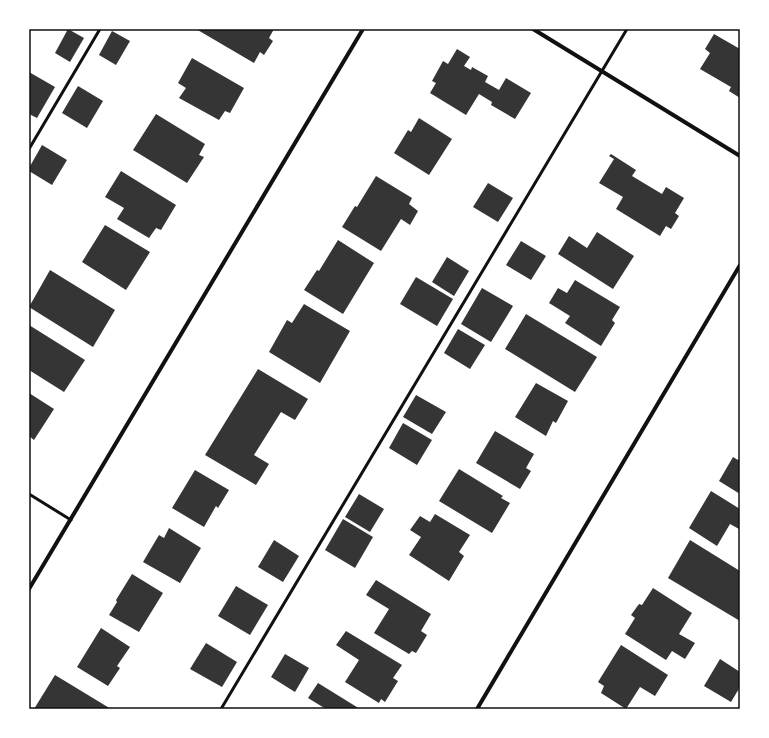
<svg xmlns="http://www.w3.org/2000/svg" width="769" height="738" font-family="'Alegreya Sans',sans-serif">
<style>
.building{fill:#353535}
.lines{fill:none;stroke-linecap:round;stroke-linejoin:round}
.service{stroke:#111;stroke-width:3}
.minor{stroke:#111;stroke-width:4}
.neatline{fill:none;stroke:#111;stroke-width:1.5}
</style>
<rect width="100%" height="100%" fill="#fff"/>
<g class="building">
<polygon points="68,29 84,38 70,62 55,53"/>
<polygon points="196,29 274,29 269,38 273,41 264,55 260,52 254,63"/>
<polygon points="112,31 130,41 116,65 99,55"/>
<polygon points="714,34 740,49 740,98 729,91 731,87 700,69 710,53 705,49"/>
<polygon points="457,49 470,57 464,66 471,70 472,67 488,76 485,82 499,90 506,78 531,93 515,119 491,105 492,102 479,94 466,115 430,93 436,83 432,81 443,61 448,64"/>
<polygon points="192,58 244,88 230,113 225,111 219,120 179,98 186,88 178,83"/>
<polygon points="29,72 55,87 37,118 29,114"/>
<polygon points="78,86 103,101 87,128 62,113"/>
<polygon points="156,114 205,144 199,155 204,157 187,183 133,150"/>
<polygon points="419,118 452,139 429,175 394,153 408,130 411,132"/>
<polygon points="42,145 67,160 52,185 29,171 29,168"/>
<polygon points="611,154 636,170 632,176 662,194 666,187 684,198 675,213 679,216 671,229 666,226 660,236 616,209 623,197 599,183 614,159 609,156"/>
<polygon points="121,171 176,205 161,230 156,228 149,238 117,219 124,208 105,197"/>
<polygon points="376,176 412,198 409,204 418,211 410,225 401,219 381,251 342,227 355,206 357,207"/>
<polygon points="488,183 513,198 498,222 473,207"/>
<polygon points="105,225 150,252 126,290 82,262"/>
<polygon points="597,232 634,256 613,289 558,254 569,236 587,248"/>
<polygon points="338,240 374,263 343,314 304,290 317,270 319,271"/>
<polygon points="521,241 546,256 531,280 506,265"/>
<polygon points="447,257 469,271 454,296 432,282"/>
<polygon points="50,270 115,310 93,347 29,307"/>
<polygon points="416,277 453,299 437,326 400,304"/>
<polygon points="575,280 620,307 612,320 615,323 601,346 565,323 570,316 549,303 558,288 567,293"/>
<polygon points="482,288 513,306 491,342 461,324"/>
<polygon points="304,304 350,331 320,383 269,352 287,320 292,323"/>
<polygon points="526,314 597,357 575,392 505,349"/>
<polygon points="29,325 85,360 64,392 29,370"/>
<polygon points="458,329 485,345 470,369 444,353"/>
<polygon points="258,369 308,399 295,420 281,412 254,455 269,464 256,485 205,455"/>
<polygon points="536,383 568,401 556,423 553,421 546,436 515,417"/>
<polygon points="29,393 54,409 34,440 29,436"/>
<polygon points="416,395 446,412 432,434 403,417"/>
<polygon points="403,423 432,440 417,465 389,448"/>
<polygon points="495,431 534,454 526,468 531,471 520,489 476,463"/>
<polygon points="740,456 740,494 719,481 733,457 738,460"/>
<polygon points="459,469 503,496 501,498 510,503 492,533 439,501"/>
<polygon points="195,470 229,490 218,508 216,506 204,527 172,508"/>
<polygon points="711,491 740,509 739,529 730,524 717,546 689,528"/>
<polygon points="359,494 384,509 370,532 345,517"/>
<polygon points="435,514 470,535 459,552 464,556 449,581 409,555 421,537 410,530 420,516 430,522"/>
<polygon points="343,519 373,537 355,568 325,550"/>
<polygon points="169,528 201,548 180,583 143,562 159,535 164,538"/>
<polygon points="274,540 299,556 283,582 258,567"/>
<polygon points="690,540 740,571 740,621 668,578"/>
<polygon points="132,574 163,593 139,632 109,615 117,602 116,600"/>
<polygon points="376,580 431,614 421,631 427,635 416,653 412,651 409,654 374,633 389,609 366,595"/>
<polygon points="236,586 268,605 250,635 218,616"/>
<polygon points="653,588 692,613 679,634 695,643 685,659 672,651 666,660 625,634 635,618 631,615 639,604 642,605"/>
<polygon points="101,628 130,647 117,666 120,668 108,686 77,667"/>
<polygon points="346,631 402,665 393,678 398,681 385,702 381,699 379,703 345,682 359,660 336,645"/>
<polygon points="206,643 237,662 222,687 190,669"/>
<polygon points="621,645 668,675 655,696 640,687 626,709 601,693 604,686 598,682"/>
<polygon points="285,654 309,668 295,692 271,677"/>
<polygon points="720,659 740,672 740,687 731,702 704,686"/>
<polygon points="55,675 111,709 34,709"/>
<polygon points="318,683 360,709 326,709 308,698"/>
</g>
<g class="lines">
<g class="service">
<polyline points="29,149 100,29"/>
<polyline points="29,494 71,520"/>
<polyline points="221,709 627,29"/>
</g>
<g class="minor">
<polyline points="533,29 740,156"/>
<polyline points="29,589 363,29"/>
<polyline points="477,709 740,265"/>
</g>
</g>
<rect width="769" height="738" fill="none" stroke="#ffffff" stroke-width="60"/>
<rect x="30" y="30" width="709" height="678" class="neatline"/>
</svg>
